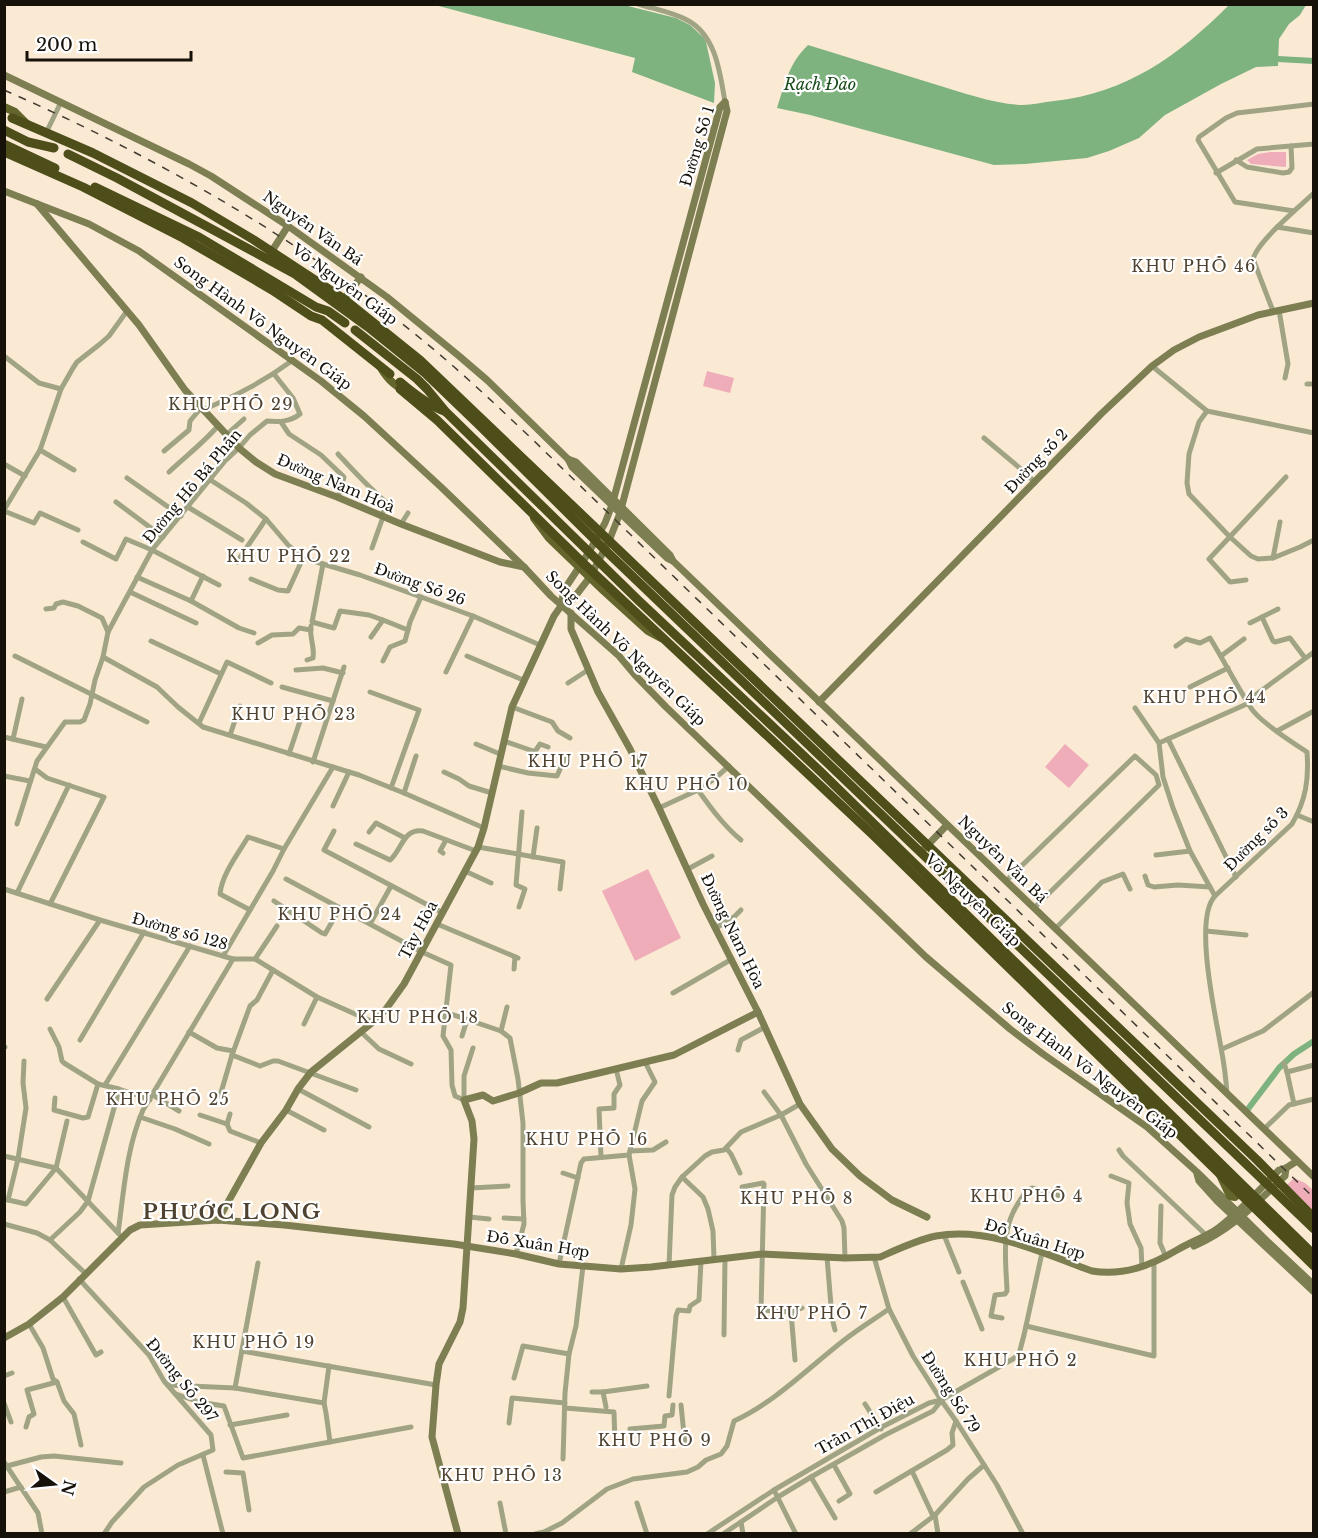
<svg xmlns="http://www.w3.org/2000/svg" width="1318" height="1538" font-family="'Libre Baskerville',serif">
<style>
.green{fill:#efadb9}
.water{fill:#7eb27e}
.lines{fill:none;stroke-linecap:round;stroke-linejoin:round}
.canal{stroke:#7eb27e;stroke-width:6}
.street{stroke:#a1a385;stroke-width:5}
.secondary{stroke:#7d7e52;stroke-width:7}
.primary{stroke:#63652c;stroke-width:8}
.highway{stroke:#4d4e19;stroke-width:9}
.rail{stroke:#433c31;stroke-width:1.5;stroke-dasharray:8 8;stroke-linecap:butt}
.labels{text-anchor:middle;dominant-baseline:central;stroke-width:4.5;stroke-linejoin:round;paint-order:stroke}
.street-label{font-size:15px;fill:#161109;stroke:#fff}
.water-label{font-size:16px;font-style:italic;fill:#174c1a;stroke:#fff}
.neighbourhood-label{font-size:16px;letter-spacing:1.5px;fill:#4f4230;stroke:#fff}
.district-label{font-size:21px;font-weight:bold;letter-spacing:1.5px;fill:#4f4230;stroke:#fff}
</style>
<rect width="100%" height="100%" fill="#faead4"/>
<g class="green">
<polygon points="1270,152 1286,152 1286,167 1251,164 1247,160 1258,154"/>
<polygon points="707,371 734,378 730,393 703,386"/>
<polygon points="1065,744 1089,765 1069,788 1045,767"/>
<polygon points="648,869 681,938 635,961 602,891"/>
<polygon points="1294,1178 1305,1183 1313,1190 1313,1213 1286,1186"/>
</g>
<g class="water">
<polygon points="435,5 624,5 676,18 690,25 703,37 706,42 715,83 714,103 632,72 635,58"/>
<path d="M1229 5H1306L1300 15 1289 24 1279 39 1278 66 1256 67 1221 84 1165 115 1139 138 1109 151 1087 158 1025 164 994 165 810 115 777 108C785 84 789 63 808 45 850 58 892 71 934 84 961 92 994 104 1022 105 1032 105 1044 102 1054 101 1127 93 1178 56 1229 5Z"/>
</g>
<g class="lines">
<g class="canal">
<polyline points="1278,59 1314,61"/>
<polyline points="1248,1109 1279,1068 1294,1054 1314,1041"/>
</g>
<g class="street">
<path d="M638 4C654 9 672 12 687 20 716 35 720 73 725 102"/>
<polyline points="46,133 61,102"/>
<polyline points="1236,160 1247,167 1283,173 1289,172 1292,168 1291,146"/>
<polyline points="1216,173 1257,149 1314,144"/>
<polyline points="1294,211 1235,202 1198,140 1199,137 1226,118 1237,113 1314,104"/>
<polyline points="1277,227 1314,233"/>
<polyline points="1279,310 1288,364 1285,378"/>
<path d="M1273 311 1253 259C1258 241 1299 207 1314 193"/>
<polyline points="4,356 39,383 61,389"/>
<polyline points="1152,366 1207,411 1314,433"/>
<polyline points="1307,384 1314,384"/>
<path d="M203 410C237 395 263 382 293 360"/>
<polyline points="1207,411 1199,422 1189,454 1187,483 1189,494 1230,537 1251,556 1258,559 1273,558 1300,547 1314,540"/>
<polyline points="281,422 289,434 321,455 344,477 338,498"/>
<polyline points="226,435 244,419"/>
<polyline points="984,438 1028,475 1035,483"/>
<polyline points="40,450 74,470"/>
<polyline points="164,451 189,430 190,421 201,408"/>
<path d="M338 454C354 471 369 488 387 503V505L381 516"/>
<polyline points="4,464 25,476"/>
<path d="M169 472C185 457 203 443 218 426"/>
<polyline points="127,478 181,516"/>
<polyline points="209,479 246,503 266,519 289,546 303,558 360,575 421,597 473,616 540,645"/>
<polyline points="116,502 163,537"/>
<polyline points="188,507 242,540"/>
<polyline points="4,510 40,450 61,389 73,368 77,362 100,344 109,336 127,311"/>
<polyline points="4,511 34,523 40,513 78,530"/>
<polyline points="401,524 408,513"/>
<polyline points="83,542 116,559 126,539 152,550 219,585"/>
<polyline points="372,548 383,517"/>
<polyline points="1273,558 1280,522"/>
<polyline points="237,562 266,519"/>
<polyline points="323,564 312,622 334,628 340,611 369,615 383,620 371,637"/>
<polyline points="137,577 191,601 239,628 254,633"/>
<polyline points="251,579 278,590 288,591 303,558"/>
<polyline points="1246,580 1230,582 1209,559 1286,477"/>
<polyline points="130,592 196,623"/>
<polyline points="191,601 203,576"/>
<polyline points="46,609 54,608 56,604 63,602 78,606 102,618 108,632"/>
<polyline points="1262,617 1273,641 1275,642 1290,638 1305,658"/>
<polyline points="383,620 408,630"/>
<polyline points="1250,623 1278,609"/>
<polyline points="151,641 221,674"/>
<polyline points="258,643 272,635 293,634 299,628 311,630"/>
<path d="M1176 646 1186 639 1200 643 1210 638C1224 661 1237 686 1251 708 1259 721 1293 743 1307 752 1309 779 1306 800 1292 824L1215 896C1193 919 1216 1017 1221 1048 1224 1063 1226 1079 1227 1094"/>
<polyline points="15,656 147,722"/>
<polyline points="467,656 523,680"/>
<polyline points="1221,656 1244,639"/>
<polyline points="103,657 157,687 178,707 203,727 359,775 404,793 484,828"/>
<path d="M307 660 313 658C315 647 309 637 311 626"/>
<polyline points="383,661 390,647 405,641 410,622 421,597"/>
<polyline points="296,670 323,668 343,673"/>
<polyline points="446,672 473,616"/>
<polyline points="568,683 588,670"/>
<polyline points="282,687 333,701"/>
<polyline points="1190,687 1228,668"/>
<polyline points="370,692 419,710 391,788"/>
<polyline points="1249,703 1254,696 1314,652"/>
<polyline points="512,707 552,722 558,731 570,738"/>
<polyline points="1135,708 1159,743 1163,777 1173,808 1190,851 1215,896"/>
<polyline points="199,723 227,662 271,683"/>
<polyline points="1277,731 1314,711"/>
<polyline points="230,735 240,706"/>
<polyline points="4,737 46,747"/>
<polyline points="13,739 22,699"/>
<polyline points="1168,739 1236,877"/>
<polyline points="504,741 533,751 536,750 540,744 548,747"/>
<polyline points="1159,743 1249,703"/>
<polyline points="476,744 500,754"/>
<polyline points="289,754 303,712"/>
<polyline points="635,761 646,756"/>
<polyline points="313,762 344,667"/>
<polyline points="498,766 528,773 557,776 565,758"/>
<polyline points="35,769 47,778 104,797 50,904"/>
<polyline points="444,772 459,779 469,786 492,793"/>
<polyline points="4,776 30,781"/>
<path d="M698 790C711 808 723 825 741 840"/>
<polyline points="404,793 416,756"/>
<polyline points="333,806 349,772"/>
<polyline points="659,808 698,790 713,780 729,766"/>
<polyline points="1297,815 1314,822"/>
<path d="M17 824 37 761 65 722H80L84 720 90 704 95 680 103 657 108 632 152 550 225 461 239 448 250 435 267 421C279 422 290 422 300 414L293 398 274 374"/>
<polyline points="334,831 324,850 443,913"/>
<polyline points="369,832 376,823 405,838"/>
<path d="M356 844 390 860C402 850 403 828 423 831L476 851"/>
<polyline points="478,847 563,862 560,889"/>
<polyline points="443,853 440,851 446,840"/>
<polyline points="1156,855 1190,851"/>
<polyline points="533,857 537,828"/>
<polyline points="688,869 712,856"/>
<polyline points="465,871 491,883"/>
<polyline points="1145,876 1148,885 1154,887 1178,885 1210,887"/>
<polyline points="286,879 422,952 451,965 443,1036 451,1050 452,1085 455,1096 464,1100 464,1076 473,1048"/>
<polyline points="1006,881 1135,756 1156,775 1159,785 1034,908"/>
<polyline points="4,889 100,920 223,956 233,959 255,959 317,997 373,1022"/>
<polyline points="17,893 69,785"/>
<polyline points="274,901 322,933 325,934 340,908"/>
<polyline points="519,907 525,889 516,885 522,812"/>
<path d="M250 910 220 894C222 874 238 854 248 837L284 849"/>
<polyline points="370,924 391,886"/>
<polyline points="437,924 518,958"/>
<polyline points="716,928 734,917 741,910"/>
<polyline points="1055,929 1102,882 1123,874 1130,889"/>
<polyline points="1206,931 1246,935"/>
<polyline points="223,956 273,871 284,849 333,767"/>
<polyline points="255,959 277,926"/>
<polyline points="514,969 515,957"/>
<polyline points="673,993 732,959"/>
<polyline points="47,999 100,920"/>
<polyline points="445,1012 501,1031 510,1038 518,1079 523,1123 523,1201 524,1224 516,1254"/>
<polyline points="304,1024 317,997"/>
<polyline points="50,1029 59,1047 62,1061 64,1063 98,1084 119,1089 150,1100"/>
<polyline points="501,1031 507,1007"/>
<polyline points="189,1032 217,1048 233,1051"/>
<polyline points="361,1032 379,1049 411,1064"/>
<polyline points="462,1036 467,1020"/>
<polyline points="80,1040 144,932"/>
<polyline points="4,1047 5,1047"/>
<polyline points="1222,1049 1263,1031 1314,992"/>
<polyline points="738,1050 741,1040 765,1027"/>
<polyline points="232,1055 260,1066 273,1061 278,1061 356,1090"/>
<polyline points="1284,1063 1287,1072 1294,1104"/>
<polyline points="1287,1072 1314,1065"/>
<polyline points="105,1085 190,946"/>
<polyline points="298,1089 369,1127"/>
<polyline points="764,1092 781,1115 806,1164 842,1221 844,1228 845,1258"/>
<polyline points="153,1095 179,1111"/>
<polyline points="220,1096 232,1055 250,1006 257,1000 273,970"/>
<polyline points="55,1098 54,1110 83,1118 88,1117 98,1084"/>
<polyline points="286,1110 324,1130"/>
<polyline points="200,1115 227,1124 230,1131 261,1143"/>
<polyline points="140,1117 175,1129 209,1144"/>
<polyline points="227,1124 230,1114"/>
<polyline points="1264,1129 1289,1105 1314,1099"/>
<polyline points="726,1148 731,1154 740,1173"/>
<polyline points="1119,1150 1123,1156 1206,1235"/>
<polyline points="630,1151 653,1150 666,1142"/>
<polyline points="4,1156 56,1168 119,1234"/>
<polyline points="601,1157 599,1109 614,1108 614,1094 620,1085 616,1069"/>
<polyline points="563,1173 578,1178"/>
<polyline points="1111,1176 1129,1183 1127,1203 1130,1224 1141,1248 1142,1267"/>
<polyline points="682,1177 703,1197 708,1209 713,1231 714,1259"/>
<polyline points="742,1187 763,1183 764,1184 761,1310 791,1312 802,1308"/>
<polyline points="471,1188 508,1186"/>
<polyline points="4,1199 26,1204 56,1168 67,1121"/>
<polyline points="8,1200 18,1159 26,1108 23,1083 24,1061"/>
<polyline points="1161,1206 1160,1243 1166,1257"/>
<polyline points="469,1217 489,1219"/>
<polyline points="504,1218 524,1219"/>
<polyline points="4,1224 37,1233 50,1240 85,1273"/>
<path d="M118 1233C124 1191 126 1149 143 1110L233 959"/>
<polyline points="944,1235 959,1272"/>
<polyline points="50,1240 80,1212 88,1201 118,1094"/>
<polyline points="827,1257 832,1318 835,1330"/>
<polyline points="874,1257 889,1309 913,1356 941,1400 956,1421 997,1485 1023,1534"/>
<polyline points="559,1264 581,1163 584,1159 629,1155"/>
<polyline points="669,1265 672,1195 675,1187 682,1177 705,1156 712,1152 724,1150 741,1132 781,1115 800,1104"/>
<polyline points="621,1269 631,1225 635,1189 629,1155 642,1101 655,1082 645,1062"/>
<polyline points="79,1279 149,1355 164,1381 211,1435 213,1450 178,1465 144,1487 112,1522 104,1534"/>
<polyline points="963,1282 982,1329"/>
<polyline points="63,1297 96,1355 101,1352"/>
<polyline points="791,1312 795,1360"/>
<path d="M1002 1318 991 1316 995 1295 1005 1294 1007 1291C1006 1259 1000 1230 1019 1202 1023 1196 1025 1191 1032 1188L1061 1196"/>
<polyline points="29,1324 43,1348 53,1379 57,1382 64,1401 74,1414 81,1445"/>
<polyline points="1026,1326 1154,1356 1154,1263"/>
<polyline points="724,1335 725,1258"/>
<polyline points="242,1351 436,1385"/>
<polyline points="329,1366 324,1403 326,1413 330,1442"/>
<polyline points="4,1376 12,1373"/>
<polyline points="514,1378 523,1346 569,1354"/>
<polyline points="168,1385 235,1388 324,1403"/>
<polyline points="235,1388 258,1263"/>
<polyline points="592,1392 603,1392 647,1386"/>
<polyline points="603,1392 606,1407"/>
<polyline points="176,1394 199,1402 224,1406 243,1458 411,1427"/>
<polyline points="669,1396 676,1316 678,1310 689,1311 690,1306 699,1300 701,1261"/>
<polyline points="4,1403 11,1422"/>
<polyline points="865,1404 881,1429"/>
<polyline points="681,1405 685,1444"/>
<polyline points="565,1408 614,1412 615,1444"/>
<polyline points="509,1423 512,1398 565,1403"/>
<polyline points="230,1425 287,1415"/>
<polyline points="26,1427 29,1417 34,1414 27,1390 57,1382"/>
<polyline points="630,1429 664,1426 665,1416 672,1415 673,1405"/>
<polyline points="203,1455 223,1534"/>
<polyline points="563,1459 565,1393 569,1354 576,1326 583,1266"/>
<polyline points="4,1462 38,1513 42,1534"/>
<polyline points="834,1465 850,1494 839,1501"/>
<polyline points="7,1466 41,1457 54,1456 121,1463"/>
<polyline points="912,1471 933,1516"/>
<polyline points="226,1472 243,1473 249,1510"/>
<polyline points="811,1477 835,1518"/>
<polyline points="774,1490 796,1534"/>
<polyline points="4,1492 21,1487"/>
<polyline points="876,1492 947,1450 953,1445 952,1433 956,1421"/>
<polyline points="500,1503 506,1534"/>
<polyline points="637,1503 647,1534"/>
<polyline points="935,1515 938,1534"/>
<polyline points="741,1522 743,1534"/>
<path d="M535 1534 544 1532 562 1523 607 1489 633 1479 687 1472 698 1467 706 1460 721 1454 727 1446 734 1421C775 1402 807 1369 843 1341 857 1330 873 1320 889 1309"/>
<polyline points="707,1534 774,1490 880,1428 929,1403 941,1400 1013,1359 1019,1354 1024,1335 1042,1253"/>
<polyline points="723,1534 778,1497 811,1477 885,1435 933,1411 941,1401"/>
<polyline points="910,1534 935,1515 968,1479 984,1465"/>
</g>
<g class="secondary">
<polyline points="4,75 189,164 211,176 288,226 387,297 459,356 487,380 568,459 572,467 667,558 673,561 1314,1177"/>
<polyline points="4,191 89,224 139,251 321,381 364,416 441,487 524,567 551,596 619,656 635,675 666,707 926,957 1010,1029 1043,1054 1147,1127 1197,1172 1267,1241 1314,1285"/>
<polyline points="37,204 139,325 185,390 239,448 256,462 275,474 337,497 401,524 500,562 524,567"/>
<polyline points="270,254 288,226"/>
<polyline points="344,299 361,277"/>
<polyline points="568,459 576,462 670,555 673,561"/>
<polyline points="561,606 564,590 589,552 605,523 612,505 720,107 725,102"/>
<polyline points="571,613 571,629 598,692 630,749 659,808 703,904 758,1012 800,1104 832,1149 860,1176 892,1200 927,1217"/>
<polyline points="819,702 1101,414 1152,366 1174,350 1199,337 1258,315 1314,303"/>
<polyline points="921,852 947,825"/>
<polyline points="1197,1174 1199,1181 1217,1201 1314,1292"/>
<polyline points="218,1220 261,1143 286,1110 298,1089 311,1072 373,1022 386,1009 404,984 478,847 484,828 512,707 554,616 561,606 573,599 590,577 609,541 620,513 727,111 725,102"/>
<path d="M1194 1246C1233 1229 1255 1204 1285 1176L1286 1168"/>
<path d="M4 1338 29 1324 63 1297 130 1230 140 1225 218 1220 284 1225 454 1244 516 1254 559 1264 621 1269 651 1267 762 1254 845 1258 880 1257C898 1249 917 1240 936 1236 988 1226 1045 1254 1092 1271 1123 1276 1150 1266 1177 1250 1189 1243 1202 1238 1214 1231 1236 1216 1260 1189 1279 1170L1286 1168 1297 1161"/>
<polyline points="458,1534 432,1437 436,1385 439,1364 460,1322 463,1308 474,1139 472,1121 464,1100 483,1095 493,1101 519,1093 541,1083 557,1083 674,1055 758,1012"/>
</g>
<g class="primary">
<polyline points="4,107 15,112 27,124"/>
<path d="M381 368C387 378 396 388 407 390"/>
<polyline points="534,518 549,538 604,591 648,631 661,638"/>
<polyline points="1220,1175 1230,1196 1235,1197 1239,1193"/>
</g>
<g class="highway">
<polyline points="12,118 93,153 192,203 254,240 344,299 420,360 1257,1160 1314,1218"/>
<polyline points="4,130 28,142 54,148"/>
<polyline points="4,144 55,168"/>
<polyline points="4,152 83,187 183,238 272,290 311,316 322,320 390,374"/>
<polyline points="68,154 117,178 295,274 368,327 425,373 479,425 605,550 1314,1229"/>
<polyline points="95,187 199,237 316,307 328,311 345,323"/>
<polyline points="355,330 417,379 427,389 446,412 638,600 821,772 1314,1255"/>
<path d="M400 382C413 393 428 405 444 411"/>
<polyline points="400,389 437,420 582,562 873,835 1314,1266"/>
</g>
<path class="rail" d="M4 90C150 154 292 234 415 334 456 367 493 402 531 438L1314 1198"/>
</g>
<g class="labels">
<g class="street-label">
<text transform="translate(697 146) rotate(-73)">Đường Số 1</text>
<text transform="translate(313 228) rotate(35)">Nguyễn Văn Bá</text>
<text transform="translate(345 284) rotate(36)">Võ Nguyên Giáp</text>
<text transform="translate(263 323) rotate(36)">Song Hành Võ Nguyên Giáp</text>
<text transform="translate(1036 461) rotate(-46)">Đường số 2</text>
<text transform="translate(336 483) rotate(23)">Đường Nam Hoà</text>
<text transform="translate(192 486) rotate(-50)">Đường Hồ Bá Phấn</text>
<text transform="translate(420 584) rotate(20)">Đường Số 26</text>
<text transform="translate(626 648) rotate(44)">Song Hành Võ Nguyên Giáp</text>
<text transform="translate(1256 839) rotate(-45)">Đường số 3</text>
<text transform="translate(1003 859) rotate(44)">Nguyễn Văn Bá</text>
<text transform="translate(973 900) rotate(44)">Võ Nguyên Giáp</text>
<text transform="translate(418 930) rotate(-62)">Tây Hòa</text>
<text transform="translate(180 931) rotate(16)">Đường số 128</text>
<text transform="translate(733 931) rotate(64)">Đường Nam Hòa</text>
<text transform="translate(1090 1070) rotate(37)">Song Hành Võ Nguyên Giáp</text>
<text transform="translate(1035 1239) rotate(17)">Đỗ Xuân Hợp</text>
<text transform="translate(538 1244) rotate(9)">Đỗ Xuân Hợp</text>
<text transform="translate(182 1380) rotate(51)">Đường Số 297</text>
<text transform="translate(951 1392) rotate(57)">Đường Số 79</text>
<text transform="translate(865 1424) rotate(-29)">Trần Thị Điệu</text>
</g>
<g class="water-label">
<text x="820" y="84">Rạch Đào</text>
</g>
<g class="neighbourhood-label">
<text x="1194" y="266">KHU PHỐ 46</text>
<text x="231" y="404">KHU PHỐ 29</text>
<text x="289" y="556">KHU PHỐ 22</text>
<text x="1205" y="697">KHU PHỐ 44</text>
<text x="294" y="714">KHU PHỐ 23</text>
<text x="588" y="761">KHU PHỐ 17</text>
<text x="687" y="784">KHU PHỐ 10</text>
<text x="340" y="914">KHU PHỐ 24</text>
<text x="418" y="1017">KHU PHỐ 18</text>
<text x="168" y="1099">KHU PHỐ 25</text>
<text x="587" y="1139">KHU PHỐ 16</text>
<text x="1027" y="1196">KHU PHỐ 4</text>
<text x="797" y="1198">KHU PHỐ 8</text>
<text x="812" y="1313">KHU PHỐ 7</text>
<text x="254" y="1342">KHU PHỐ 19</text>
<text x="1021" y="1360">KHU PHỐ 2</text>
<text x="655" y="1440">KHU PHỐ 9</text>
<text x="502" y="1475">KHU PHỐ 13</text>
</g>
<g class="district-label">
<text x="232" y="1212">PHƯỚC LONG</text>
</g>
</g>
<rect width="1318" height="1538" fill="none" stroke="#161109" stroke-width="12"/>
<g transform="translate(54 1484) rotate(105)" stroke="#ffffff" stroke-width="4.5" paint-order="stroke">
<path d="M0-4.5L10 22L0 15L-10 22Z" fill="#161109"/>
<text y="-9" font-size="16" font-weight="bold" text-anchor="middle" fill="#161109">N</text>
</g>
<path d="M27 51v9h164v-9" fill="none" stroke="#161109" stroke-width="3"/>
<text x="36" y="51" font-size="18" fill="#161109" stroke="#ffffff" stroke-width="4.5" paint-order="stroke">200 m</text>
</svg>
